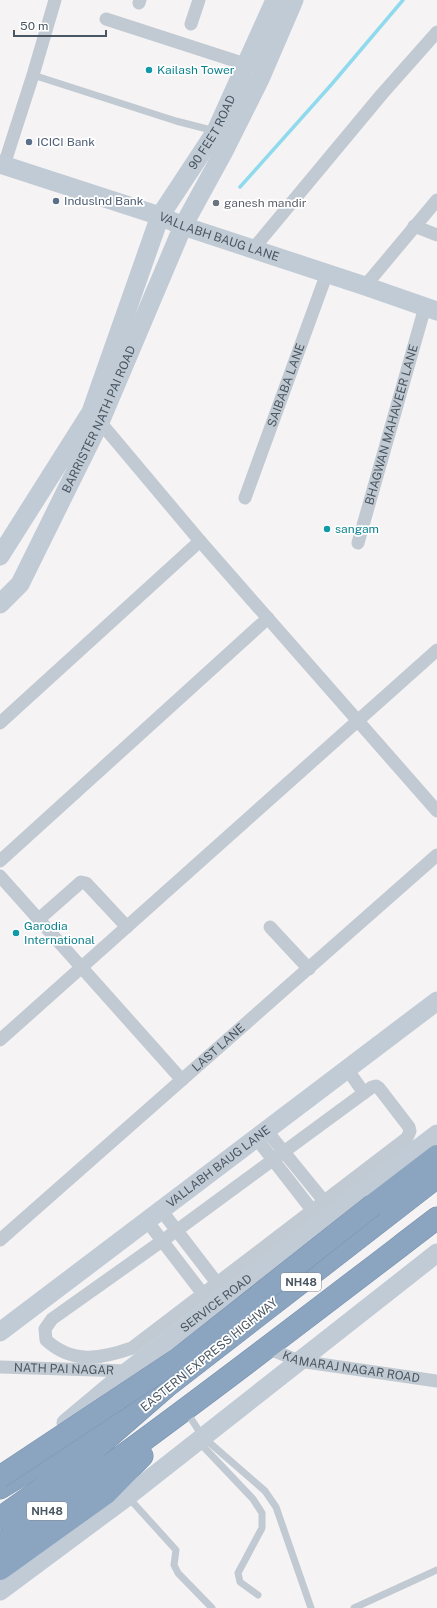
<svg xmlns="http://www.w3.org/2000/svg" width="437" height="1608" font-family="'Public Sans',sans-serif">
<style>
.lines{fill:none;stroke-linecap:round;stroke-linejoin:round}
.stream{stroke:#90daee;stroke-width:3.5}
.highway-casing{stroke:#7690ad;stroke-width:23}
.lane{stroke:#c1cad2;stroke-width:7}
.street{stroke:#c1cad2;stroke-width:13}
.secondary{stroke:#c1cbd6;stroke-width:19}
.highway{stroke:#8ba5c1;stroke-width:22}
.highway-bridge-casing{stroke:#7690ad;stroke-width:23;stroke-linecap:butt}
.highway-bridge{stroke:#8ba5c1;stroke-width:22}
.culture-dot{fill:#0f9aa8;stroke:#fff;stroke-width:1.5}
.service-dot{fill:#5c6f8a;stroke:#fff;stroke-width:1.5}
.worship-dot{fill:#6b7280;stroke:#fff;stroke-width:1.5}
.labels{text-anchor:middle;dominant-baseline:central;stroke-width:3.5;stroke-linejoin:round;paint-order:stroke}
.shield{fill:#fff;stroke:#808990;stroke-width:1}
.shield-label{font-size:11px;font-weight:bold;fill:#4a5661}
.culture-label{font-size:12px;fill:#0d838f;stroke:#fff;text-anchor:start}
.street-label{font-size:12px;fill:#4a5661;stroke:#fff}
.service-label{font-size:12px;fill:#4e5e75;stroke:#fff;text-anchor:start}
.worship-label{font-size:12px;fill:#5b616d;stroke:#fff;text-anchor:start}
</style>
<rect width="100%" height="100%" fill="#f5f3f3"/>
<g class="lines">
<polyline class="stream" points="240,187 331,85 403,0"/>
<defs>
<g id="highway">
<polyline points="373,1205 437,1156"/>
<polyline points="0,1488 114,1419"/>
<polyline points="0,1518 81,1461 166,1387 437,1177"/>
<path d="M0 1544C149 1439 293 1328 437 1218"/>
<polyline points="0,1569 106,1493 142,1456"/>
</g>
</defs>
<use href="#highway" class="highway-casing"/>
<g class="lane">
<polyline points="33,75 176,121 215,131"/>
<polyline points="186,1411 203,1437 265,1491 276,1507 311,1608"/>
<polyline points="198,1441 253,1499 262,1513 262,1528 238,1573 240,1582 258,1595"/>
<polyline points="128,1497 176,1550 174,1565 178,1573 212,1608"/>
<polyline points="354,1608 437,1570"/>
</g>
<g class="street">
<polyline points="139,3 140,0"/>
<polyline points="106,19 245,64"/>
<polyline points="191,24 199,0"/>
<polyline points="4,165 33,75 55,0"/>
<polyline points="414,226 437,235"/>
<polyline points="253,249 382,94 437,32"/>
<polyline points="365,286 437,200"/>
<polyline points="94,417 100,422 200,541 437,811"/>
<path id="s1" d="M245 498 327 273"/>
<path id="s2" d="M358 543 425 307"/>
<polyline points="0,723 200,541"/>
<polyline points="0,861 268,618"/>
<polyline points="0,876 182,1080"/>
<polyline points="39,919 81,882 86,883 127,927"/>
<polyline points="270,927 309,969"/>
<polyline points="0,1040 437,650"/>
<polyline points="347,1069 364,1093"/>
<path d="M376 1086 379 1088 409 1127 410 1131 407 1138 132 1348C101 1359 72 1364 46 1340L45 1329 52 1319 176 1231 372 1087Z"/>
<polyline points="266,1130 324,1201"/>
<polyline points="256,1138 312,1210"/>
<polyline points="161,1210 217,1283"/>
<polyline points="147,1221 203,1294"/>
<path id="s3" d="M0 1240 437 855"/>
<path id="s4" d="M267 1348 299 1361 437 1381"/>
<path id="s5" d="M0 1367 128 1371"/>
</g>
<g class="secondary">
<path id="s6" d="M0 164 160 216 183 226 365 286 437 311"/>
<path id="s7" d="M0 556 91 412 160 216 216 131 275 0"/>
<path id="s8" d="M0 604 20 584 100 422 183 226 223 153 260 79 294 0"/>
<path id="s9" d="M0 1332 437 1001"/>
<path id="s10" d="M66 1423 128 1371 437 1134"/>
<polyline points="0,1591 128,1496 437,1253"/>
</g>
<use href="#highway" class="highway"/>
<defs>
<polyline id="highway-bridge" points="0,1477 178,1359 373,1205"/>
</defs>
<use href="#highway-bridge" class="highway-bridge-casing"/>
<use href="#highway-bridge" class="highway-bridge"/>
</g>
<g class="culture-dot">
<circle cx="149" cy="70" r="4"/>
<circle cx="327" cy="529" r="4"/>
<circle cx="16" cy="933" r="4"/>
</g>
<g class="service-dot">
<circle cx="29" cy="142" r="4"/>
<circle cx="56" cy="201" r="4"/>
</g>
<circle class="worship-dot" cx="216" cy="203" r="4"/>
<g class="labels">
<g class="shield">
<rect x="281" y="1273" width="40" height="18" rx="3"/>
<rect x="27" y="1502" width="40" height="18" rx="3"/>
</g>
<g class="shield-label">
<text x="301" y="1282">NH48</text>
<text x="47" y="1511">NH48</text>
</g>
<g class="culture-label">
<text x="157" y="70">Kailash Tower</text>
<text x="335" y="529">sangam</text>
<text x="24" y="926">Garodia<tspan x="24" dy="14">International</tspan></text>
</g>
<g class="street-label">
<text stroke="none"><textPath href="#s7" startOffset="477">90 FEET ROAD</textPath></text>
<text stroke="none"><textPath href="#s6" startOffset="231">VALLABH BAUG LANE</textPath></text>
<text stroke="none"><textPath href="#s1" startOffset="120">SAIBABA LANE</textPath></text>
<text stroke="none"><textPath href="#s8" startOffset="211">BARRISTER NATH PAI ROAD</textPath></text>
<text stroke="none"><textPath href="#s2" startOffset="123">BHAGWAN MAHAVEER LANE</textPath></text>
<text stroke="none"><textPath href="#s3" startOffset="291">LAST LANE</textPath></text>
<text stroke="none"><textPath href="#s9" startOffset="274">VALLABH BAUG LANE</textPath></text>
<text stroke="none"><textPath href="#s10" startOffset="192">SERVICE ROAD</textPath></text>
<text transform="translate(209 1355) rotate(-39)">EASTERN EXPRESS HIGHWAY</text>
<text stroke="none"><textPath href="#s4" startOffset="87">KAMARAJ NAGAR ROAD</textPath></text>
<text stroke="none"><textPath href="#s5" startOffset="64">NATH PAI NAGAR</textPath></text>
</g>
<g class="service-label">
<text x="37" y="142">ICICI Bank</text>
<text x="64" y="201">Induslnd Bank</text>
</g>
<g class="worship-label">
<text x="224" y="203">ganesh mandir</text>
</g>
</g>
<path d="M14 30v6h92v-6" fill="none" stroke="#4a5661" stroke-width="2"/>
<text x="20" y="30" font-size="12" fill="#4a5661" stroke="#ffffff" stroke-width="3" paint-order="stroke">50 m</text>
</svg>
